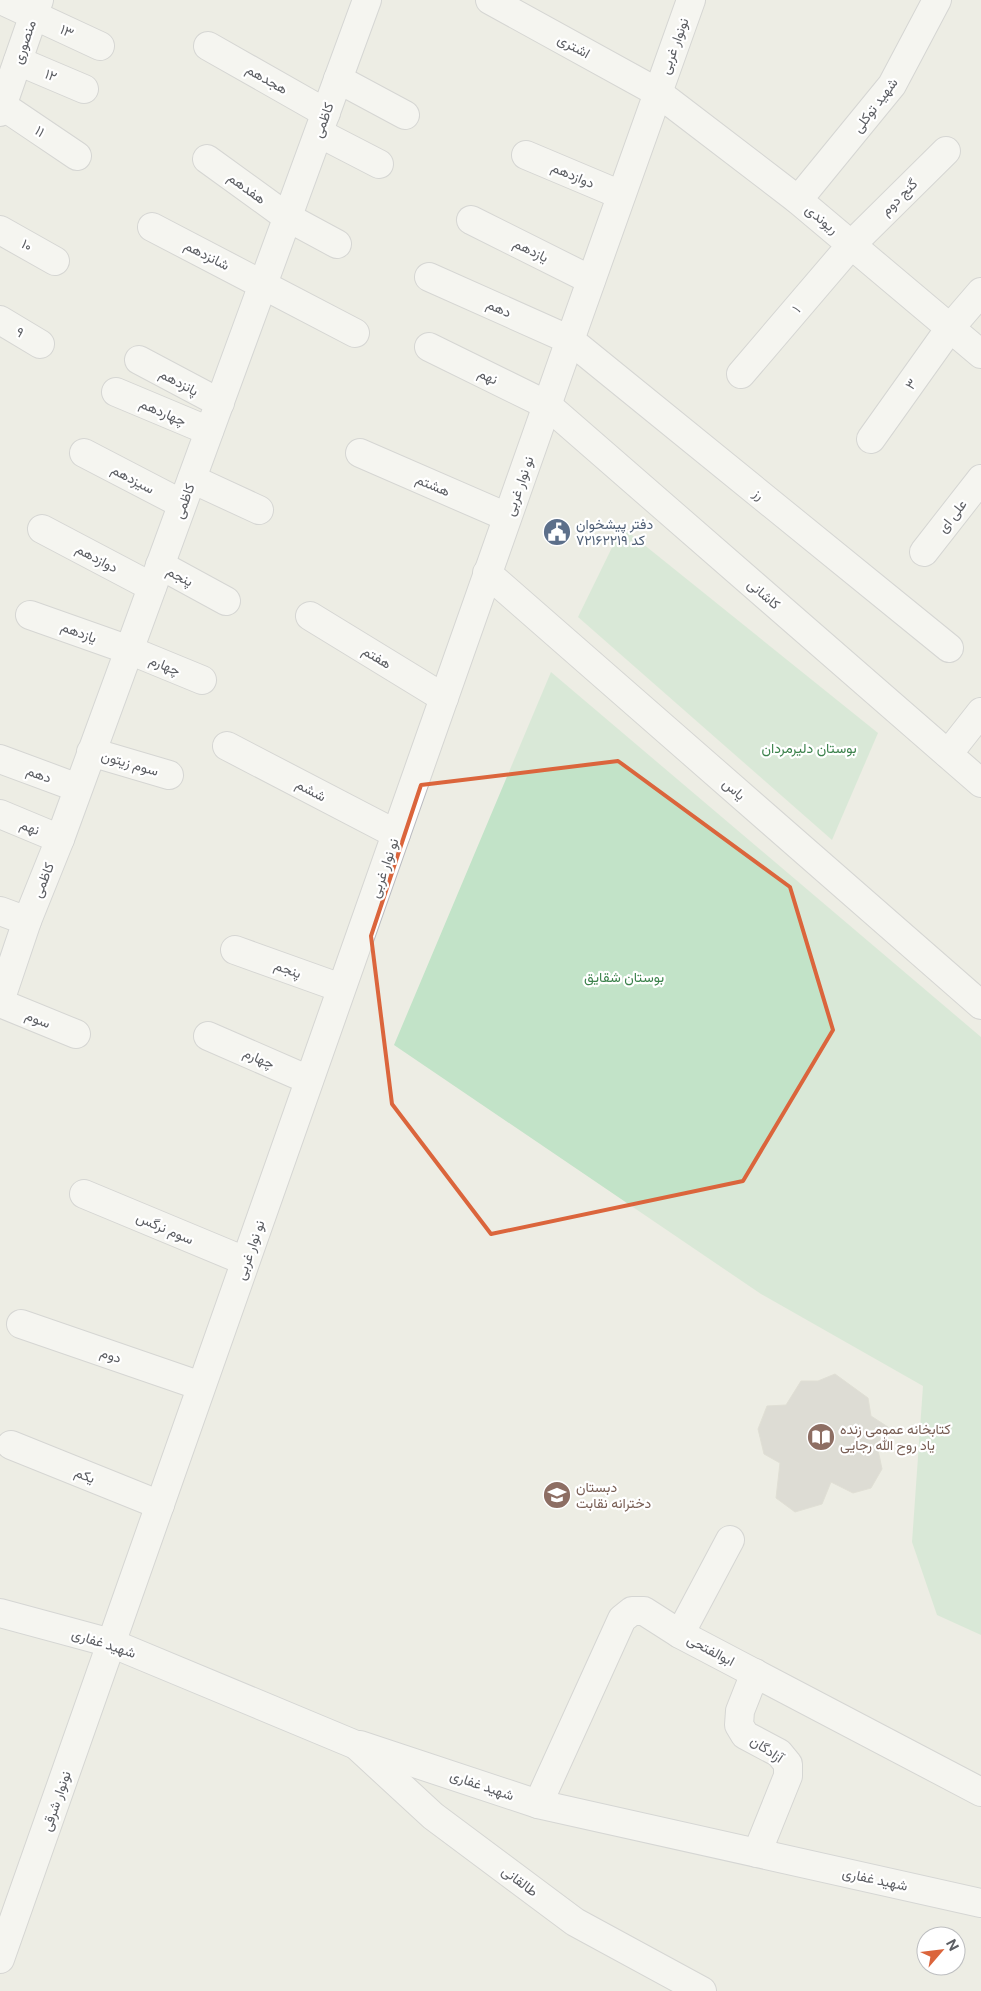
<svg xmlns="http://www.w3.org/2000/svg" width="981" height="1991" font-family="'Public Sans',Vazirmatn,sans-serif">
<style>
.green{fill:#c2e3c8}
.building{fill:#c9c7c0;stroke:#d1cfc3}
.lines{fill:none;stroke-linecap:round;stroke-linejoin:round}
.street-casing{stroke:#b9babf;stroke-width:30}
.secondary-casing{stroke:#b9bbc1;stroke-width:30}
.street{stroke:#fff;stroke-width:28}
.secondary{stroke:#fff;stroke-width:28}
.marked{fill:none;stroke:#db653c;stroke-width:4;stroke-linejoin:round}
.labels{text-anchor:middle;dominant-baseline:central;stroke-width:4.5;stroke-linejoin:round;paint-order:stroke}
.street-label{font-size:14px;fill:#5c5e63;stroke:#fff}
.service-label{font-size:14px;fill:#4e5e75;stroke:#fff;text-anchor:start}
.park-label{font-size:14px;fill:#3c824c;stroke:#fff}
.education-label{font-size:14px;fill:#785e54;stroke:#fff;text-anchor:start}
</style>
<rect width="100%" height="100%" fill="#edede4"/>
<g class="green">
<polygon points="622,527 878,733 832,840 578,617"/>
<polygon points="551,672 981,1037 981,1635 937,1615 912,1542 923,1386 761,1294 394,1045"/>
</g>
<polygon class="building" points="835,1374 868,1398 871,1416 888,1427 877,1445 882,1469 871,1488 853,1493 831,1482 822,1504 795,1512 776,1498 780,1463 764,1454 758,1429 767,1406 786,1405 801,1381 818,1381"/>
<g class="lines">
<defs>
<g id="street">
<polyline points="1,0 100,46"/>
<polyline points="490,0 657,92 798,200 981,354"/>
<polyline points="208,46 326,113"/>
<polyline points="18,61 84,89"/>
<polyline points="338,79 405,115"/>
<polyline points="0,104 77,156"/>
<polyline points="0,112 39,0"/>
<polyline points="319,133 379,164"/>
<polyline points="526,155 621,195"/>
<polyline points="207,159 287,217 337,244"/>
<polyline points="798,200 892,85 937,0"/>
<polyline points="471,220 591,280"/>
<polyline points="152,227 355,333"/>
<polyline points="0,230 55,261"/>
<polyline points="429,277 570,340 949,648"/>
<polyline points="0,320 40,344"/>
<polyline points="429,347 547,405 981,783"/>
<polyline points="139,360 220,403"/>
<polyline points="741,374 852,244 946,151"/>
<polyline points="116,392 209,431"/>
<polyline points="871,439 950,328 981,292"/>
<polyline points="84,453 182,504"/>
<polyline points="360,453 507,517"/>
<polyline points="192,479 259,510"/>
<polyline points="42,529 152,587"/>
<polyline points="924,552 981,479"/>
<polyline points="160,565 226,601"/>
<polyline points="487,573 981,1005"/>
<polyline points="30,615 129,650 202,680"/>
<polyline points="310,616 444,698"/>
<polyline points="227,746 396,834"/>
<polyline points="91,752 169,775"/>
<polyline points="948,754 981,712"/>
<polyline points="0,759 78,788"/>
<polyline points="0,814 60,839"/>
<polyline points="0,911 27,921"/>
<polyline points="235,950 341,988"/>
<polyline points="0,1003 76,1034"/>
<polyline points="208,1036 309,1080"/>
<polyline points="84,1194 245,1261"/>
<polyline points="21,1324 201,1386"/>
<polyline points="11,1445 160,1505"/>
<polyline points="680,1634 730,1540"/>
<polyline points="755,1673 740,1711 739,1725 745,1735 779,1753 788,1764 788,1776 757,1853"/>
<polyline points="356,1745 433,1816 575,1922 702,1991"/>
<polyline points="538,1804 622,1619 632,1611 644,1611 680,1634 981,1792"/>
<polyline points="0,1959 570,340 691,0"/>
</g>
<g id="secondary">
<polyline points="0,1001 27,921 60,839 367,0"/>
<polyline points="0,1613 111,1643 356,1745 360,1745 538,1804 981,1903"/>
</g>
</defs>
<use href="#street" class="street-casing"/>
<use href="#secondary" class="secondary-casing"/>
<use href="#street" class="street"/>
<use href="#secondary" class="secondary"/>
</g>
<path d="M0 0H981V1991H0ZM618 761 790 887 833 1030 743 1181 491 1234 392 1104 371 936 421 785Z" fill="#edede4" fill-opacity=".55" fill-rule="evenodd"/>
<path class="marked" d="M618 761 790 887 833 1030 743 1181 491 1234 392 1104 371 936 421 785Z"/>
<defs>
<symbol id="civic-disc" viewBox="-11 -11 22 22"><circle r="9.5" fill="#5c6f8a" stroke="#fff"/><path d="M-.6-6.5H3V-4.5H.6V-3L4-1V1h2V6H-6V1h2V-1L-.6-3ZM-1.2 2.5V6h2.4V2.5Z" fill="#fff"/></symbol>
<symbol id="library-disc" viewBox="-11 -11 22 22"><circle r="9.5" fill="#8d6e63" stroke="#fff"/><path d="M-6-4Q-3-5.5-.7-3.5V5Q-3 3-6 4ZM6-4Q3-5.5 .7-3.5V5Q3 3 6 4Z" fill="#fff"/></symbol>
<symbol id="school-disc" viewBox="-11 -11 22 22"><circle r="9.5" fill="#8d6e63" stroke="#fff"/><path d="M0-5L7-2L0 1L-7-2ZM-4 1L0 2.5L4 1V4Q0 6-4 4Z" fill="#fff"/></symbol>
</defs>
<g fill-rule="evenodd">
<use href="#civic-disc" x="541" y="516" width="32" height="32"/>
<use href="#library-disc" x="805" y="1421" width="32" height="32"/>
<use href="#school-disc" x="541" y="1479" width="32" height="32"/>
</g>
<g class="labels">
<g class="street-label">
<text transform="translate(67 31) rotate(25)">۱۳</text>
<text transform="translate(24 42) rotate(-71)">منصوری</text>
<text transform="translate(574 46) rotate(29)">اشتری</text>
<text transform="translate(674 46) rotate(-70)">نونوار غربی</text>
<text transform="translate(51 75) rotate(23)">۱۲</text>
<text transform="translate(267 79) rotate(30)">هجدهم</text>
<text transform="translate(875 105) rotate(-53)">شهید توکلی</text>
<text transform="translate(323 120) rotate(-70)">کاظمی</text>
<text transform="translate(40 131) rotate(34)">۱۱</text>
<text transform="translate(573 175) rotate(23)">دوازدهم</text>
<text transform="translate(247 188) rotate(36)">هفدهم</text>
<text transform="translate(899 197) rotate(-45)">گنج دوم</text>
<text transform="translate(822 219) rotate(39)">ریوندی</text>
<text transform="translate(27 245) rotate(30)">۱۰</text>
<text transform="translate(531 250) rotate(26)">یازدهم</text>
<text transform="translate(207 255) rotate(27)">شانزدهم</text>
<text transform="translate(499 308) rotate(24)">دهم</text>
<text transform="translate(796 309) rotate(-49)">۱</text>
<text transform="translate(20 332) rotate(31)">۹</text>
<text transform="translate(488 376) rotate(26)">نهم</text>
<text transform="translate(179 382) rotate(28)">پانزدهم</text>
<text transform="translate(911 384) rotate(-54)">۳</text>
<text transform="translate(163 412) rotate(23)">چهاردهم</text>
<text transform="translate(133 479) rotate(28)">سیزدهم</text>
<text transform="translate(433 485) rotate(23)">هشتم</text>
<text transform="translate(519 486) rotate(-71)">نو نوار غربی</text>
<text transform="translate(759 494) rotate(39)">رز</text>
<text transform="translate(184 501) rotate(-70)">کاظمی</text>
<text transform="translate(952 516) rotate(-52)">علی ای</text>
<text transform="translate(97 558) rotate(28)">دوازدهم</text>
<text transform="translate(180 576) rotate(28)">پنجم</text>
<text transform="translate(764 594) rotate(41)">کاشانی</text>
<text transform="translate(79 632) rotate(20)">یازدهم</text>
<text transform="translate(377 657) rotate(31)">هفتم</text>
<text transform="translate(165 665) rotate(22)">چهارم</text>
<text transform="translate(130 763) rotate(16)">سوم زیتون</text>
<text transform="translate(39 774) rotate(20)">دهم</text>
<text transform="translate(734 789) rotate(41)">یاس</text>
<text transform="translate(311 790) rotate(28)">ششم</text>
<text transform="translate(30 827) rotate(22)">نهم</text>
<text transform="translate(384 868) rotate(-71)">نو نوار غربی</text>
<text transform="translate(43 880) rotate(-68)">کاظمی</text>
<text transform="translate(288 969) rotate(20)">پنجم</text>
<text transform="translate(38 1019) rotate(22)">سوم</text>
<text transform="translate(259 1058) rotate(23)">چهارم</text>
<text transform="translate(165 1228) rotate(23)">سوم نرگس</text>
<text transform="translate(250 1250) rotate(-71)">نو نوار غربی</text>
<text transform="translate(111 1355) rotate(19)">دوم</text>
<text transform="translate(85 1475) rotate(22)">یکم</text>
<text transform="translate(104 1643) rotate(18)">شهید غفاری</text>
<text transform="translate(711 1650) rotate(28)">ابوالفتحی</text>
<text transform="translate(767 1749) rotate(34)">آزادگان</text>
<text transform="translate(482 1785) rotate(19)">شهید غفاری</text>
<text transform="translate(56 1801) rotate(-71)">نونوار شرقی</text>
<text transform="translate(875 1879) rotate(12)">شهید غفاری</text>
<text transform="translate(520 1881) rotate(37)">طالقانی</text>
</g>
<g class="service-label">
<text x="576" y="524">دفتر پیشخوان<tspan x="576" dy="16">کد ۷۲۱۶۲۲۱۹</tspan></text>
</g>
<g class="park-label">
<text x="809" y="748">بوستان دلیرمردان</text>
<text x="624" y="977">بوستان شقایق</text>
</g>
<g class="education-label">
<text x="840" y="1429">کتابخانه عمومی زنده<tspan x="840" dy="16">یاد روح الله رجایی</tspan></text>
<text x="576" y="1487">دبستان<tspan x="576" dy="16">دخترانه نقابت</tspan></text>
</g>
</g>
<g transform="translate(941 1951) rotate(62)"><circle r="24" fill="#ffffff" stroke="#bebfc1"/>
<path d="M0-4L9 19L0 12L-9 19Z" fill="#db653c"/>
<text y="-8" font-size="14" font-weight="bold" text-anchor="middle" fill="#5c5e63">N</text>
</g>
</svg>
